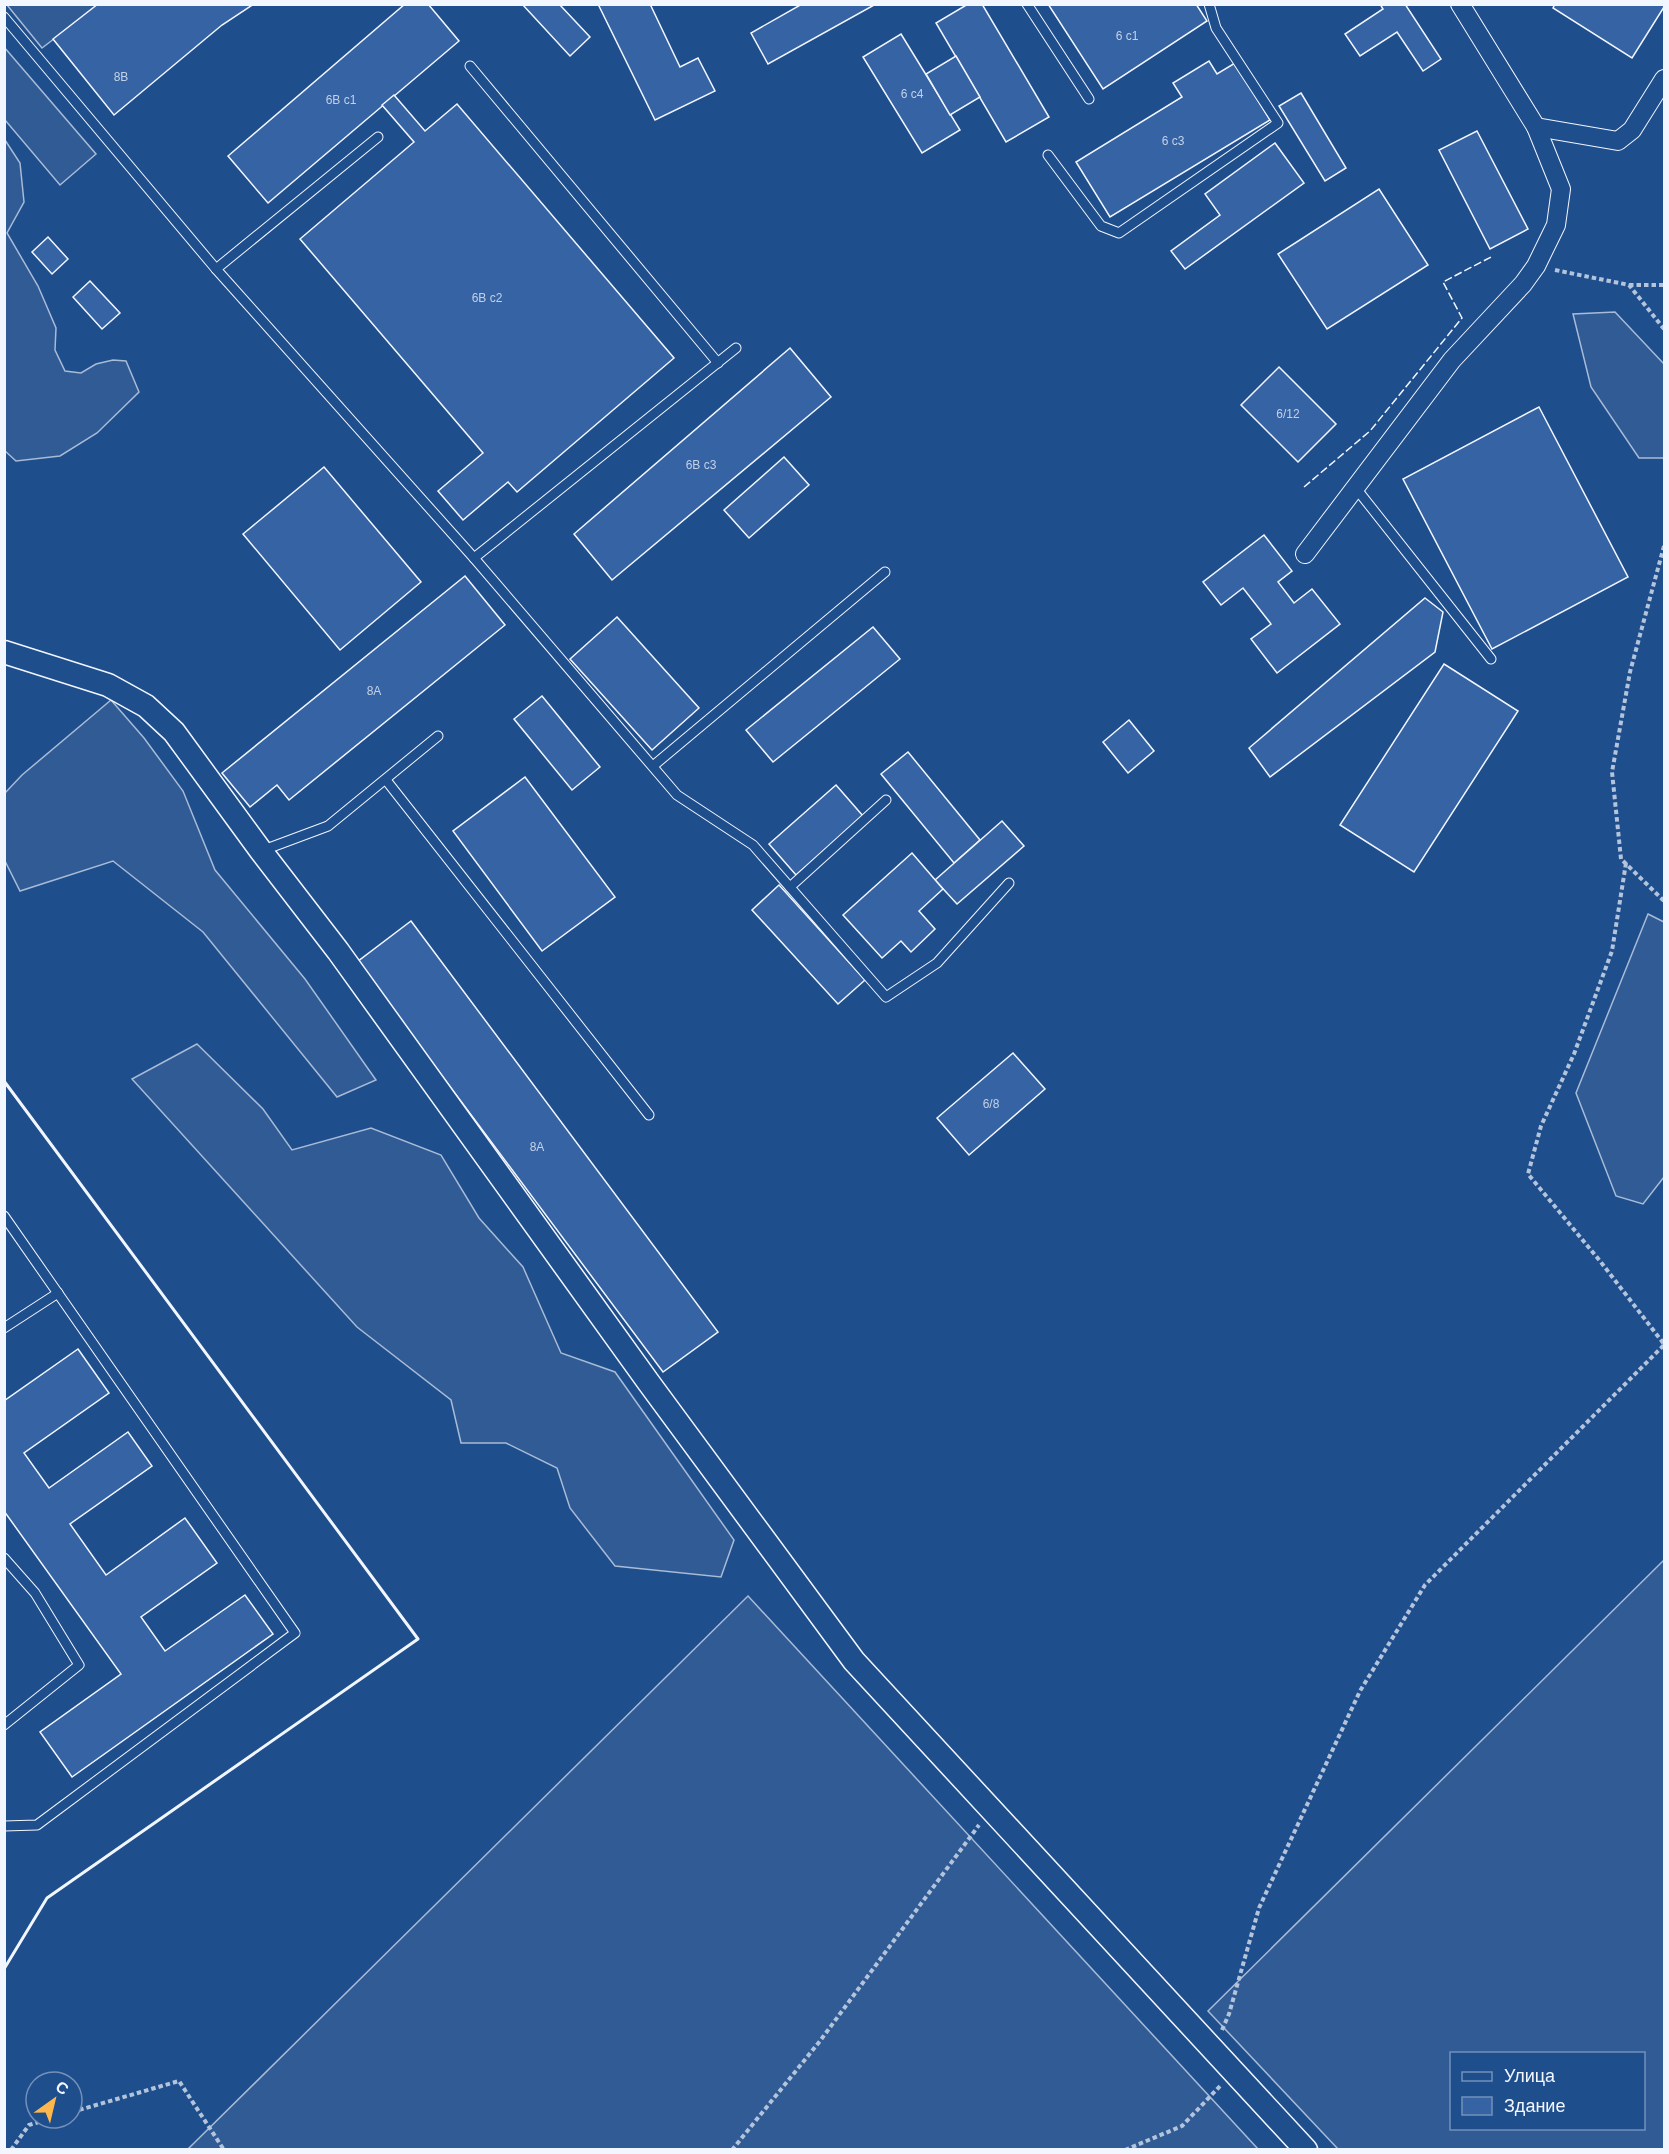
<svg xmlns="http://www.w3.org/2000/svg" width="1669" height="2154" font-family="Arial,sans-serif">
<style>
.built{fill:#305b95;stroke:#a8bbd7;stroke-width:1.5;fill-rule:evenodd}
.building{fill:#3563a3;stroke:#f2f6ff;stroke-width:1.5}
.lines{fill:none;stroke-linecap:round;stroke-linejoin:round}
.service-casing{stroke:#f2f6ff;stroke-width:11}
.minor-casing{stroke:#f2f6ff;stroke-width:20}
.tertiary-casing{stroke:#f2f6ff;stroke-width:25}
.path{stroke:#b3c4dc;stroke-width:4;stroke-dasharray:4.5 3;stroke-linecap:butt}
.service{stroke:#1f4e8c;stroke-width:9}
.minor{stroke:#1f4e8c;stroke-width:18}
.tertiary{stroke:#1f4e8c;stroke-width:22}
.fence{stroke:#f2f6ff;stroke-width:1.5;stroke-dasharray:8 3;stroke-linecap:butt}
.wall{stroke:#f2f6ff;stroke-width:3}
.labels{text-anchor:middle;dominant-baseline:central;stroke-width:4.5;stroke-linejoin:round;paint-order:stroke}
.number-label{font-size:12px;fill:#c3d1e8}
</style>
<rect width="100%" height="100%" fill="#1f4e8c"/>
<g class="built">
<polygon points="7,5 98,5 42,48"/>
<polygon points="4,47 96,154 60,185 5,120"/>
<polygon points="5,140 20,163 24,202 7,233 38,286 56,328 55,350 65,371 81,373 96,364 113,360 126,361 139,392 97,433 60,456 16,461 5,451"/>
<polygon points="1615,312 1664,364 1664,458 1639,458 1591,387 1573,314"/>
<polygon points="111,700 144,738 183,791 215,870 305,979 376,1080 337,1097 203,932 113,861 20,891 5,861 5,793 22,775"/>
<polygon points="1648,914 1664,922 1664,1177 1643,1204 1616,1196 1576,1093"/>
<polygon points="197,1044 263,1109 292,1150 371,1128 441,1155 479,1218 523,1267 561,1353 615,1372 734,1540 721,1577 615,1566 570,1508 557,1468 506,1443 461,1443 451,1400 357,1327 132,1079"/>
<path d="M1664 1560V2149H1338L1208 2011ZM1452 2054H1644V2128H1452Z"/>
<polygon points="748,1596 1258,2149 188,2149"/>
</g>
<g class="building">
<polygon points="98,4 254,4 222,25 114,115 53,39"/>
<polygon points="405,4 428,4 459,41 268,203 228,156"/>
<polygon points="522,4 559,4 590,37 570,56"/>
<polygon points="598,4 650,4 680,67 698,58 715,91 655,120"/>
<polygon points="802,4 876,4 768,64 751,33"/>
<polygon points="968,4 982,4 1049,117 1006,142 936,23"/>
<polygon points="1048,4 1196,4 1207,21 1103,89"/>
<polygon points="1380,4 1405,4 1441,59 1423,71 1397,32 1360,56 1345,34 1383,9"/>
<polygon points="1555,4 1664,4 1664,7 1632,58 1553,8"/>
<polygon points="901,34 960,130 922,153 863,57"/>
<polygon points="956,56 980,97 950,115 926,74"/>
<polygon points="1209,61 1217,74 1235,63 1270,120 1110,217 1076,162 1182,97 1173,83"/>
<polygon points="1301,93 1346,168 1325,181 1279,106"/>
<polygon points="394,95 425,131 457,104 674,358 517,492 508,482 463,520 438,491 483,453 300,239 414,142 382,105"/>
<polygon points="1477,131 1528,229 1490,249 1439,150"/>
<polygon points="1275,143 1304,183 1185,269 1171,251 1220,215 1205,194"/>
<polygon points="1379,189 1428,265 1327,329 1278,254"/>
<polygon points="48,237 68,259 52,274 32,252"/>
<polygon points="90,281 120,313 102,329 73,297"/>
<polygon points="790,348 831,397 612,580 574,534"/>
<polygon points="1279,367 1336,424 1298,462 1241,405"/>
<polygon points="1539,407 1628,577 1492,649 1403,479"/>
<polygon points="784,457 809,485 749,538 724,510"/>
<polygon points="324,467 421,582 340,650 243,534"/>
<polygon points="1264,535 1292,571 1278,582 1294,603 1312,589 1340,624 1277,673 1251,639 1271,624 1243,588 1221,605 1203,582"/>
<polygon points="465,576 505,625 289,800 277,785 250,807 222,773"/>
<polygon points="1425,598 1443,612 1435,652 1270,777 1249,748"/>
<polygon points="617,617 699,708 652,750 570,659"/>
<polygon points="873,627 900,659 773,762 746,730"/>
<polygon points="1444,664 1518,711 1414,872 1340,825"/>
<polygon points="542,696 600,767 572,790 514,719"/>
<polygon points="1129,720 1154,751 1128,773 1103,742"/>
<polygon points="908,752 980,840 954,863 881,774"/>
<polygon points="525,777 615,897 542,951 453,831"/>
<polygon points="836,785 863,816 796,875 769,844"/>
<polygon points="1002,821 1024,846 957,904 935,880"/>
<polygon points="912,853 943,889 919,911 935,929 911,952 901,941 882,958 843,915"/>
<polygon points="779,885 865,980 838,1004 752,910"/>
<polygon points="411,921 718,1332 663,1372 357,962"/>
<polygon points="1013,1053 1045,1089 969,1155 937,1118"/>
<polygon points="78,1349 109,1393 24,1453 49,1488 128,1432 152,1466 70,1524 106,1575 185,1518 217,1563 141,1617 165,1651 245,1595 273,1634 72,1777 40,1732 121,1674 4,1511 4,1401"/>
</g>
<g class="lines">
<defs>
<g id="service">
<polyline points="1027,4 1089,99"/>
<polyline points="4,17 216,269 474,558 677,795 753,845 886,997 937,963 1009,883"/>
<polyline points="470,66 718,363"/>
<polyline points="1048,155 1101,226 1119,233 1278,123 1216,28 1209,4"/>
<polyline points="216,269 378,137"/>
<polyline points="1355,487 1491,659"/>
<polyline points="474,558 736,348"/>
<polyline points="653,766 885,572"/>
<polyline points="386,780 649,1115"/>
<polyline points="261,851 328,826 438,736"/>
<polyline points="790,887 886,800"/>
<polyline points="4,1216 295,1633 37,1825 4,1826"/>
<polyline points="4,1328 58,1293"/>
<polyline points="4,1558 35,1593 79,1665 4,1725"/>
</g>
<g id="minor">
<polyline points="1536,127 1618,141 1632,130 1664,79"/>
<polyline points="1305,554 1452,360 1523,284 1536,266 1556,225 1561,189 1536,127 1460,4"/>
</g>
<polyline id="tertiary" points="4,652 108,685 146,706 174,732 261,851 338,951 649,1383 854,1661 1306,2150"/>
</defs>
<use href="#service" class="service-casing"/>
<use href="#minor" class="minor-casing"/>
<use href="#tertiary" class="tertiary-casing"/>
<g class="path">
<polyline points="1555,270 1629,285 1664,329"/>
<polyline points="1629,285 1664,285"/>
<polyline points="1664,546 1630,672 1612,772 1621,859 1664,901"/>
<polyline points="1626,863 1612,951 1574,1054 1541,1126 1528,1174 1600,1261 1664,1344"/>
<polyline points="1222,2030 1229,2014 1259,1908 1360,1691 1425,1585 1664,1345"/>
<polyline points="72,2112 179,2081 224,2150"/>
<polyline points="11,2150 29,2125 52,2118"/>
<polyline points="732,2150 820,2041 979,1825"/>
<polyline points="1125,2150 1182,2126 1221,2085"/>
</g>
<use href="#service" class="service"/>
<use href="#minor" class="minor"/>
<use href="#tertiary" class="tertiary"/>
<polyline class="fence" points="1304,487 1370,431 1462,318 1443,282 1491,257"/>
<polyline class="wall" points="4,1081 418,1639 47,1898 4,1969"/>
</g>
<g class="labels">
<g class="number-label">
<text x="1127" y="36">6 с1</text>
<text x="121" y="77">8В</text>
<text x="912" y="94">6 с4</text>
<text x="341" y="100">6В с1</text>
<text x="1173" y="141">6 с3</text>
<text x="487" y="298">6В с2</text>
<text x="1288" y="414">6/12</text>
<text x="701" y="465">6В с3</text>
<text x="374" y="691">8А</text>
<text x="991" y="1104">6/8</text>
<text x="537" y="1147">8А</text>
</g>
</g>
<rect width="1669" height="2154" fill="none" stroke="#f2f6ff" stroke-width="12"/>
<rect x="1450" y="2052" width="195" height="78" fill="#1f4e8c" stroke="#7391ba" stroke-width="1.5"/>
<rect x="1462" y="2072" width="30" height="9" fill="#1f4e8c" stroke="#7391ba" stroke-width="1.5"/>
<text x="1504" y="2082" font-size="18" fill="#f2f6ff">Улица</text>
<rect x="1462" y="2097" width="30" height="18" fill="#3563a3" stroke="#7391ba" stroke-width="1.5"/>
<text x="1504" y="2112" font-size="18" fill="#f2f6ff">Здание</text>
<g transform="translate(54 2100) rotate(34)"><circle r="28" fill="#1f4e8c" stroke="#7391ba" stroke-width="1.5"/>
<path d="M0-4.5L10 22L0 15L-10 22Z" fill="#ffb74d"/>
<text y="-9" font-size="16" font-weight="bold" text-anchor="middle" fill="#f2f6ff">С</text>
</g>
</svg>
